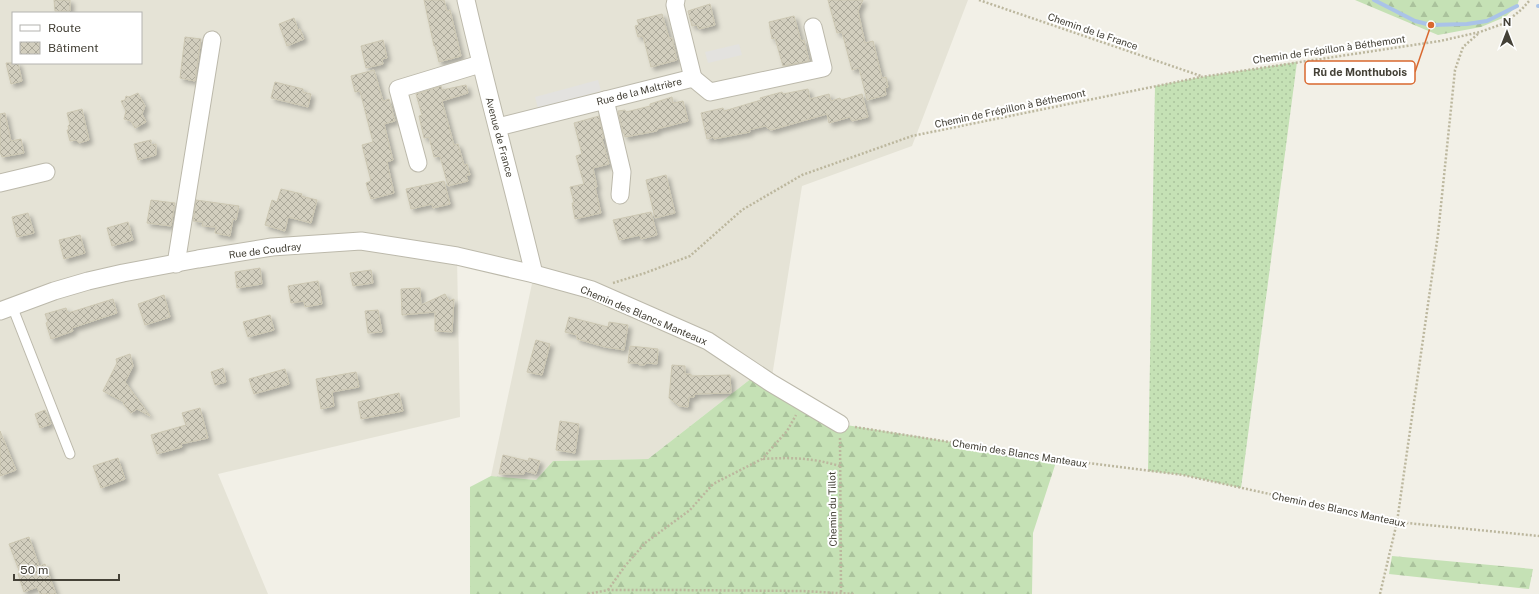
<svg xmlns="http://www.w3.org/2000/svg" width="1539" height="594" font-family="'Public Sans',sans-serif">
<style>
.residential{fill:#e5e3d6;fill-rule:evenodd}
.grass{fill:url(#grass-dots)}
.forest{fill:url(#forest-firs)}
.parking{fill:#e3e2df}
.lines{fill:none;stroke-linecap:round;stroke-linejoin:round}
.stream{stroke:#aac3e8;stroke-width:4}
.building{fill:url(#building-cross-hatch);stroke:#ccc7b2;filter:url(#shadow)}
.service-casing{stroke:#bcb9ab;stroke-width:11}
.minor-casing{stroke:#bcb9ab;stroke-width:19}
.path{stroke:#bcb79e;stroke-width:2.5;stroke-dasharray:2 2;stroke-linecap:butt}
.service{stroke:#fff;stroke-width:9}
.minor{stroke:#fff;stroke-width:17}
.labels{text-anchor:middle;dominant-baseline:central;stroke-width:4;stroke-linejoin:round;paint-order:stroke}
.street-label{font-size:10px;fill:#444137;stroke:#fff}
.leader{fill:none;stroke:#d9682f;stroke-width:1.5}
.callout-dot{fill:#d9682f;stroke:#fff;stroke-width:1.5}
.callout{fill:#fff;stroke:#d9682f;stroke-width:1.5}
.callout-label{font-size:11px;text-anchor:middle;font-weight:bold;fill:#444137}
</style>
<defs>
<pattern id="grass-dots" width="8" height="8" patternUnits="userSpaceOnUse"><rect width="8" height="8" fill="#c5e1b5"/><path d="M2 2h.1M6 6h.1" fill="none" stroke="#aac29c" stroke-width="1.8" stroke-linecap="round"/></pattern>
<pattern id="forest-firs" width="22" height="20" patternUnits="userSpaceOnUse"><rect width="22" height="20" fill="#c5e1b5"/><path d="M5 1l3.5 6h-7zM16 11l3.5 6h-7z" fill="#aac29c"/></pattern>
<pattern id="building-cross-hatch" width="8" height="8" patternUnits="userSpaceOnUse"><rect width="8" height="8" fill="#d2cebe"/><path d="M0 0l8 8M0 8l8-8" fill="none" stroke="#aca99b"/></pattern>
<filter id="shadow"><feDropShadow dx="3.5" dy="3.5" stdDeviation="2" flood-color="#0004"/></filter>
</defs>
<rect width="100%" height="100%" fill="#f2f0e7"/>
<path class="residential" d="M0 0H968L912 146 802 186 771 383 757 374 648 459 553 461 536 480 491 476 534 274 457 257 460 417 218 474 268 594H0ZM13 13H141V63H13Z"/>
<polygon class="grass" points="1297,62 1241,488 1183,475 1148,471 1155,86 1201,77"/>
<g class="forest">
<polygon points="1355,0 1519,0 1517,6 1505,17 1481,27 1438,35"/>
<polygon points="757,374 840,424 1057,459 1033,533 1032,594 470,594 470,487 491,476 536,480 553,461 648,459"/>
<polygon points="1392,556 1533,569 1529,589 1389,574"/>
</g>
<g class="parking">
<polygon points="739,44 742,55 708,63 705,52"/>
<polygon points="598,80 601,91 538,108 535,97"/>
</g>
<g class="lines">
<g class="stream">
<polyline points="1374,0 1415,21 1431,25 1467,24 1487,21 1517,6"/>
<polyline points="1538,6 1539,6"/>
</g>
</g>
<g class="building">
<polygon points="54,0 70,0 70,11 55,11"/>
<polygon points="424,0 444,0 447,11 450,10 461,56 439,62 435,46 434,46"/>
<polygon points="828,0 863,0 858,11 865,43 873,41 882,78 886,77 888,87 885,88 886,95 867,100 859,68 852,70 842,32 837,33"/>
<polygon points="710,4 715,25 699,29 697,25 692,26 688,11"/>
<polygon points="662,14 669,38 672,38 677,60 651,67 643,36 638,37 635,26 639,25 637,20"/>
<polygon points="794,16 801,41 804,40 809,61 783,66 775,38 772,39 769,22"/>
<polygon points="294,18 298,30 300,29 304,39 287,46 279,24"/>
<polygon points="185,37 201,39 195,81 180,78"/>
<polygon points="383,40 387,58 382,59 383,64 366,68 361,46"/>
<polygon points="6,63 18,63 22,81 11,84"/>
<polygon points="374,70 383,101 389,99 395,121 384,124 393,160 387,162 394,193 371,199 366,183 371,181 362,145 373,142 360,91 355,92 351,76"/>
<polygon points="275,82 303,89 303,92 311,94 308,107 271,98"/>
<polygon points="466,85 468,93 442,101 454,145 458,144 464,165 467,164 470,175 466,175 468,181 448,186 440,156 434,157 429,137 424,138 419,116 422,115 416,94 441,86 442,90"/>
<polygon points="808,89 810,99 829,94 831,101 840,98 841,100 862,94 868,117 852,121 850,117 829,123 827,114 771,130 765,126 749,130 750,132 714,139 714,137 707,139 701,113 723,108 724,111 761,100 760,98 782,92 783,94"/>
<polygon points="138,93 145,106 142,114 146,122 135,128 131,121 124,119 126,111 121,101 125,100 126,96 129,97"/>
<polygon points="672,97 673,103 683,101 688,121 657,129 657,131 625,137 624,133 623,133 618,111 625,110 626,112 650,106 650,104"/>
<polygon points="82,109 89,140 79,143 76,140 70,141 67,130 69,130 68,126 70,124 67,113"/>
<polygon points="5,113 11,141 21,139 24,153 2,157 1,154 0,154 0,114"/>
<polygon points="599,116 604,138 602,139 609,164 593,168 597,187 595,187 601,213 575,219 572,203 574,203 570,187 584,184 576,156 582,154 574,123"/>
<polygon points="151,140 151,145 156,144 156,155 138,160 134,144"/>
<polygon points="666,175 675,213 655,218 646,180"/>
<polygon points="444,181 450,204 433,208 432,204 411,209 406,189"/>
<polygon points="281,189 302,194 301,196 317,200 311,223 288,217 285,231 265,225 272,200 277,202"/>
<polygon points="151,200 175,203 171,226 147,223"/>
<polygon points="196,200 239,206 236,220 233,219 230,236 215,233 216,227 202,226 203,222 193,221"/>
<polygon points="651,212 657,235 641,239 640,235 619,240 613,220"/>
<polygon points="28,213 34,233 17,237 12,217"/>
<polygon points="128,222 133,240 112,246 107,228"/>
<polygon points="80,235 85,253 64,259 59,240"/>
<polygon points="260,268 262,284 237,288 235,272"/>
<polygon points="371,270 373,283 353,286 350,273"/>
<polygon points="318,281 322,304 305,307 304,301 291,303 288,286"/>
<polygon points="420,288 421,305 445,294 449,301 454,299 452,332 435,331 435,312 402,315 401,289"/>
<polygon points="164,295 170,317 145,325 138,304"/>
<polygon points="113,299 117,313 72,328 73,331 51,339 46,323 48,322 45,314 66,308 68,313"/>
<polygon points="378,310 382,332 368,333 365,311"/>
<polygon points="270,315 274,330 248,337 243,322"/>
<polygon points="569,317 608,327 609,322 628,325 624,350 605,347 577,339 577,335 565,332"/>
<polygon points="536,340 550,344 542,375 527,372"/>
<polygon points="630,346 658,349 657,364 647,363 644,365 640,365 637,363 628,363"/>
<polygon points="130,354 133,366 125,382 150,416 137,409 131,413 123,403 124,402 103,391 117,363 116,359"/>
<polygon points="672,365 685,366 685,374 691,374 691,376 730,375 731,393 695,394 694,397 689,397 688,407 679,406 669,398"/>
<polygon points="223,368 226,382 215,385 211,372"/>
<polygon points="285,369 289,384 254,394 249,379"/>
<polygon points="356,372 359,387 332,392 334,406 321,409 316,379"/>
<polygon points="399,393 403,411 361,419 358,402"/>
<polygon points="200,408 208,438 181,444 182,447 157,454 151,435 186,425 182,413"/>
<polygon points="45,410 51,424 40,428 35,414"/>
<polygon points="560,421 579,424 575,453 556,450"/>
<polygon points="0,431 16,470 0,476"/>
<polygon points="503,455 528,461 529,458 540,461 536,474 525,471 524,474 499,474"/>
<polygon points="118,458 125,479 101,488 93,466"/>
<polygon points="29,537 39,566 45,564 56,594 40,594 37,587 24,592 18,574 20,573 9,544"/>
</g>
<g class="lines">
<defs>
<polyline id="service" points="12,306 70,454"/>
<g id="minor">
<path d="M466 0C487 92 512 182 534 274"/>
<polyline points="676,0 675,5 693,78"/>
<polyline points="605,100 622,172 620,195"/>
<polyline points="498,127 693,78 710,92 823,68 813,27"/>
<polyline points="418,163 398,89 480,64"/>
<polyline points="0,183 46,172"/>
<polyline points="176,264 212,40"/>
<polyline points="0,311 54,291 88,281 123,273 198,259 272,247 361,241 457,256 534,274 592,290 708,341 771,383 840,424"/>
</g>
</defs>
<use href="#service" class="service-casing"/>
<use href="#minor" class="minor-casing"/>
<g class="path">
<polyline points="979,0 1201,76"/>
<polyline points="613,283 645,273 690,256 742,210 802,175 912,136 1201,77 1440,41 1480,32 1505,23 1522,9 1530,0"/>
<polyline points="855,427 1057,459 1183,475 1397,522 1539,536"/>
<polyline points="840,438 841,593"/>
<path d="M763 459C792 457 812 458 840 466"/>
<polyline points="608,590 625,566 645,543 690,510 713,484 762,459 787,431 796,415"/>
<polyline points="588,594 608,590 671,590 803,591 855,594"/>
<polyline points="1380,594 1397,522 1438,234 1455,70 1463,47 1479,33"/>
</g>
<use href="#service" class="service"/>
<use href="#minor" class="minor"/>
</g>
<g class="labels">
<g class="street-label">
<text transform="translate(1093 31) rotate(19)">Chemin de la France</text>
<text transform="translate(1329 49) rotate(-8)">Chemin de Frépillon à Béthemont</text>
<text transform="translate(639 91) rotate(-14)">Rue de la Maltrière</text>
<text transform="translate(1010 108) rotate(-12)">Chemin de Frépillon à Béthemont</text>
<text transform="translate(500 137) rotate(75)">Avenue de France</text>
<text transform="translate(265 250) rotate(-7)">Rue de Coudray</text>
<text transform="translate(644 315) rotate(23)">Chemin des Blancs Manteaux</text>
<text transform="translate(1020 453) rotate(9)">Chemin des Blancs Manteaux</text>
<text transform="translate(832 509) rotate(-91)">Chemin du Tillot</text>
<text transform="translate(1339 509) rotate(12)">Chemin des Blancs Manteaux</text>
</g>
</g>
<path class="leader" d="M1431 25L1415 72"/>
<circle class="callout-dot" cx="1431" cy="25" r="4"/>
<rect class="callout" x="1305" y="61" width="110" height="23" rx="4"/>
<g class="callout-label">
<text x="1360" y="76">Rû de Monthubois</text>
</g>
<rect x="12" y="12" width="130" height="52" fill="#ffffff" stroke="#b4b3af"/>
<rect x="20" y="25" width="20" height="6" fill="#ffffff" stroke="#b4b3af"/>
<text x="48" y="32" font-size="12" fill="#444137">Route</text>
<rect x="20" y="42" width="20" height="12" fill="url(#building-cross-hatch)" stroke="#b4b3af"/>
<text x="48" y="52" font-size="12" fill="#444137">Bâtiment</text>
<g transform="translate(1507 32)" stroke="#ffffff" stroke-width="3" paint-order="stroke">
<path d="M0-3L7 15L0 10L-7 15Z" fill="#444137"/>
<text y="-6" font-size="11" font-weight="bold" text-anchor="middle" fill="#444137">N</text>
</g>
<path d="M14 574v6h105v-6" fill="none" stroke="#444137" stroke-width="2"/>
<text x="20" y="574" font-size="12" fill="#444137" stroke="#ffffff" stroke-width="3" paint-order="stroke">50 m</text>
</svg>
